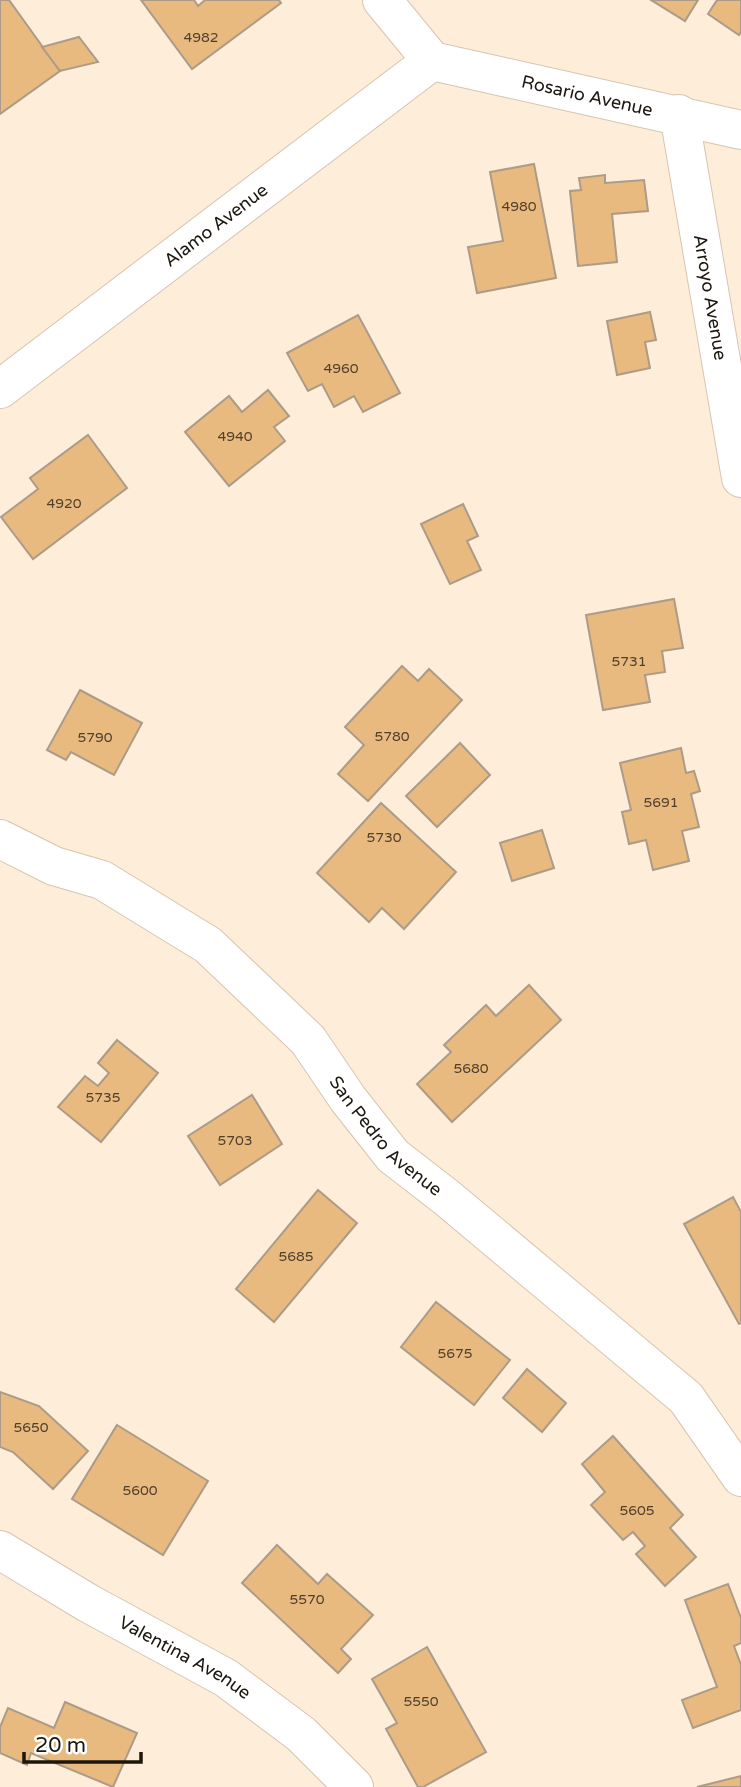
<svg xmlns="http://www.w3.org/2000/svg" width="741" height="1787" font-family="'Varela Round',sans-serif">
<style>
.building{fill:#e9ba7f;stroke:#ab9b88;stroke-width:2}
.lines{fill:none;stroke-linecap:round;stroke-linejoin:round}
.minor-casing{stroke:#d5c5b1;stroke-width:40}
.minor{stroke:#fff;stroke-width:38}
.labels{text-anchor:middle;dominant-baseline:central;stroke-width:7;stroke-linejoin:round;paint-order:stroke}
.number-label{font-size:14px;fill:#4f3f2b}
.street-label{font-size:18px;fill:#1c160f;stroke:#fff}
</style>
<rect width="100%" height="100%" fill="#feedd8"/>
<g class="building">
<polygon points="0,0 9,0 60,71 0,114"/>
<polygon points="141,0 194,0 198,6 205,0 279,0 281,3 192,69"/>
<polygon points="651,0 698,0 685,21"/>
<polygon points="717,0 741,0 741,32 739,35 708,14"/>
<polygon points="79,37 98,62 60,71 42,47"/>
<polygon points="534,164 556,278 477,293 468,247 503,241 490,172"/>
<polygon points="605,175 605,183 644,180 648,211 612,214 617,262 578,266 570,191 581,190 579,178"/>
<polygon points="650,312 656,340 645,342 650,368 617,375 607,321"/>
<polygon points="358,315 400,393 363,412 354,396 334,407 322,384 308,391 287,353"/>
<polygon points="268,390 289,416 274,427 285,441 229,486 185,432 229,396 242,412"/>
<polygon points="88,435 127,488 33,559 1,517 38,489 30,478"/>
<polygon points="463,504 478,536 467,541 481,570 450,584 421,524"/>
<polygon points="674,599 683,648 662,651 665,672 645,675 650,702 603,710 586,615"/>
<polygon points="402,666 418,681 429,669 462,700 368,801 338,774 364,745 345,727"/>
<polygon points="80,690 142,723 114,775 71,752 66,760 47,750"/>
<polygon points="460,743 490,775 437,827 406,796"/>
<polygon points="681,748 686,773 694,771 700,791 691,794 699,827 682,831 689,861 653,870 646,840 629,844 622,812 631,810 620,763"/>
<polygon points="381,803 456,872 404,929 382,908 369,922 317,873"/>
<polygon points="542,830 554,868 512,881 500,843"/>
<polygon points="529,985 561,1020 452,1122 417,1084 451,1052 444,1045 486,1005 496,1016"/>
<polygon points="117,1040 158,1073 101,1142 58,1107 85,1076 98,1086 109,1073 98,1063"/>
<polygon points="252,1095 282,1144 220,1185 188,1136"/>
<polygon points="318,1190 357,1223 274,1322 236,1289"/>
<polygon points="733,1197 741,1212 741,1323 739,1324 684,1224"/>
<polygon points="436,1302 510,1360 474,1405 401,1347"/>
<polygon points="527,1369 566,1403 542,1432 503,1398"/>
<polygon points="0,1392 39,1406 88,1451 53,1489 13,1452 0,1447"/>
<polygon points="117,1425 208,1481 163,1555 72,1499"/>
<polygon points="613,1436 683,1515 670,1528 696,1557 665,1586 636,1554 645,1546 633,1532 623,1540 591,1505 605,1492 582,1464"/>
<polygon points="277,1545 318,1584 327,1574 373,1615 341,1649 351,1659 338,1673 242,1583"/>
<polygon points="728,1584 741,1618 741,1643 734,1646 741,1665 741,1710 693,1728 682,1700 717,1687 685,1600"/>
<polygon points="427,1647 486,1752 423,1787 418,1787 386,1729 397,1723 372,1679"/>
<polygon points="65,1702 137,1733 113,1787 31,1753 27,1765 0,1753 0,1727 8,1708 54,1728"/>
<polygon points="741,1776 741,1787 697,1787"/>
</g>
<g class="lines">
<defs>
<g id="minor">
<polyline points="382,0 432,61"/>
<path id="s1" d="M432 61 741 130"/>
<path id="s2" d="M679 114 741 478"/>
<path id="s3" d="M0 389 432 61"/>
<path id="s4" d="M0 839 54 866 102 880 208 945 308 1040 348 1099 393 1156 446 1197 686 1398 741 1477"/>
<path id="s5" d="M0 1550 88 1603 226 1678 301 1734 354 1787"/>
</g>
</defs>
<use href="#minor" class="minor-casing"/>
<use href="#minor" class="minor"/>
</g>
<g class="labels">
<g class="number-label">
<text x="201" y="37">4982</text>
<text x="519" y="206">4980</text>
<text x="341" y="368">4960</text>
<text x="235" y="436">4940</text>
<text x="64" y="503">4920</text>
<text x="629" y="661">5731</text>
<text x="392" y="736">5780</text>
<text x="95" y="737">5790</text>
<text x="661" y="802">5691</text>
<text x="384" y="837">5730</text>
<text x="471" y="1068">5680</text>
<text x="103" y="1097">5735</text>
<text x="235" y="1140">5703</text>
<text x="296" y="1256">5685</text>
<text x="455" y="1353">5675</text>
<text x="31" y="1427">5650</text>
<text x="140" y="1490">5600</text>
<text x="637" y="1510">5605</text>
<text x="307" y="1599">5570</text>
<text x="421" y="1701">5550</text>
</g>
<g class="street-label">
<text stroke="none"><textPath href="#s1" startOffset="159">Rosario Avenue</textPath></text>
<text stroke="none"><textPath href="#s3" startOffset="271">Alamo Avenue</textPath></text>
<text stroke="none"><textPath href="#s2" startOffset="186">Arroyo Avenue</textPath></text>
<text stroke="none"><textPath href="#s4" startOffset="497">San Pedro Avenue</textPath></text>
<text stroke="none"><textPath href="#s5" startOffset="214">Valentina Avenue</textPath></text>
</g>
</g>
<path d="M24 1752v10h117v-10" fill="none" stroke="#1c160f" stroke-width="3.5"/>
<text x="35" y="1752" font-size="21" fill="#1c160f" stroke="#ffffff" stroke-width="5" paint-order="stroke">20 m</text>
</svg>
